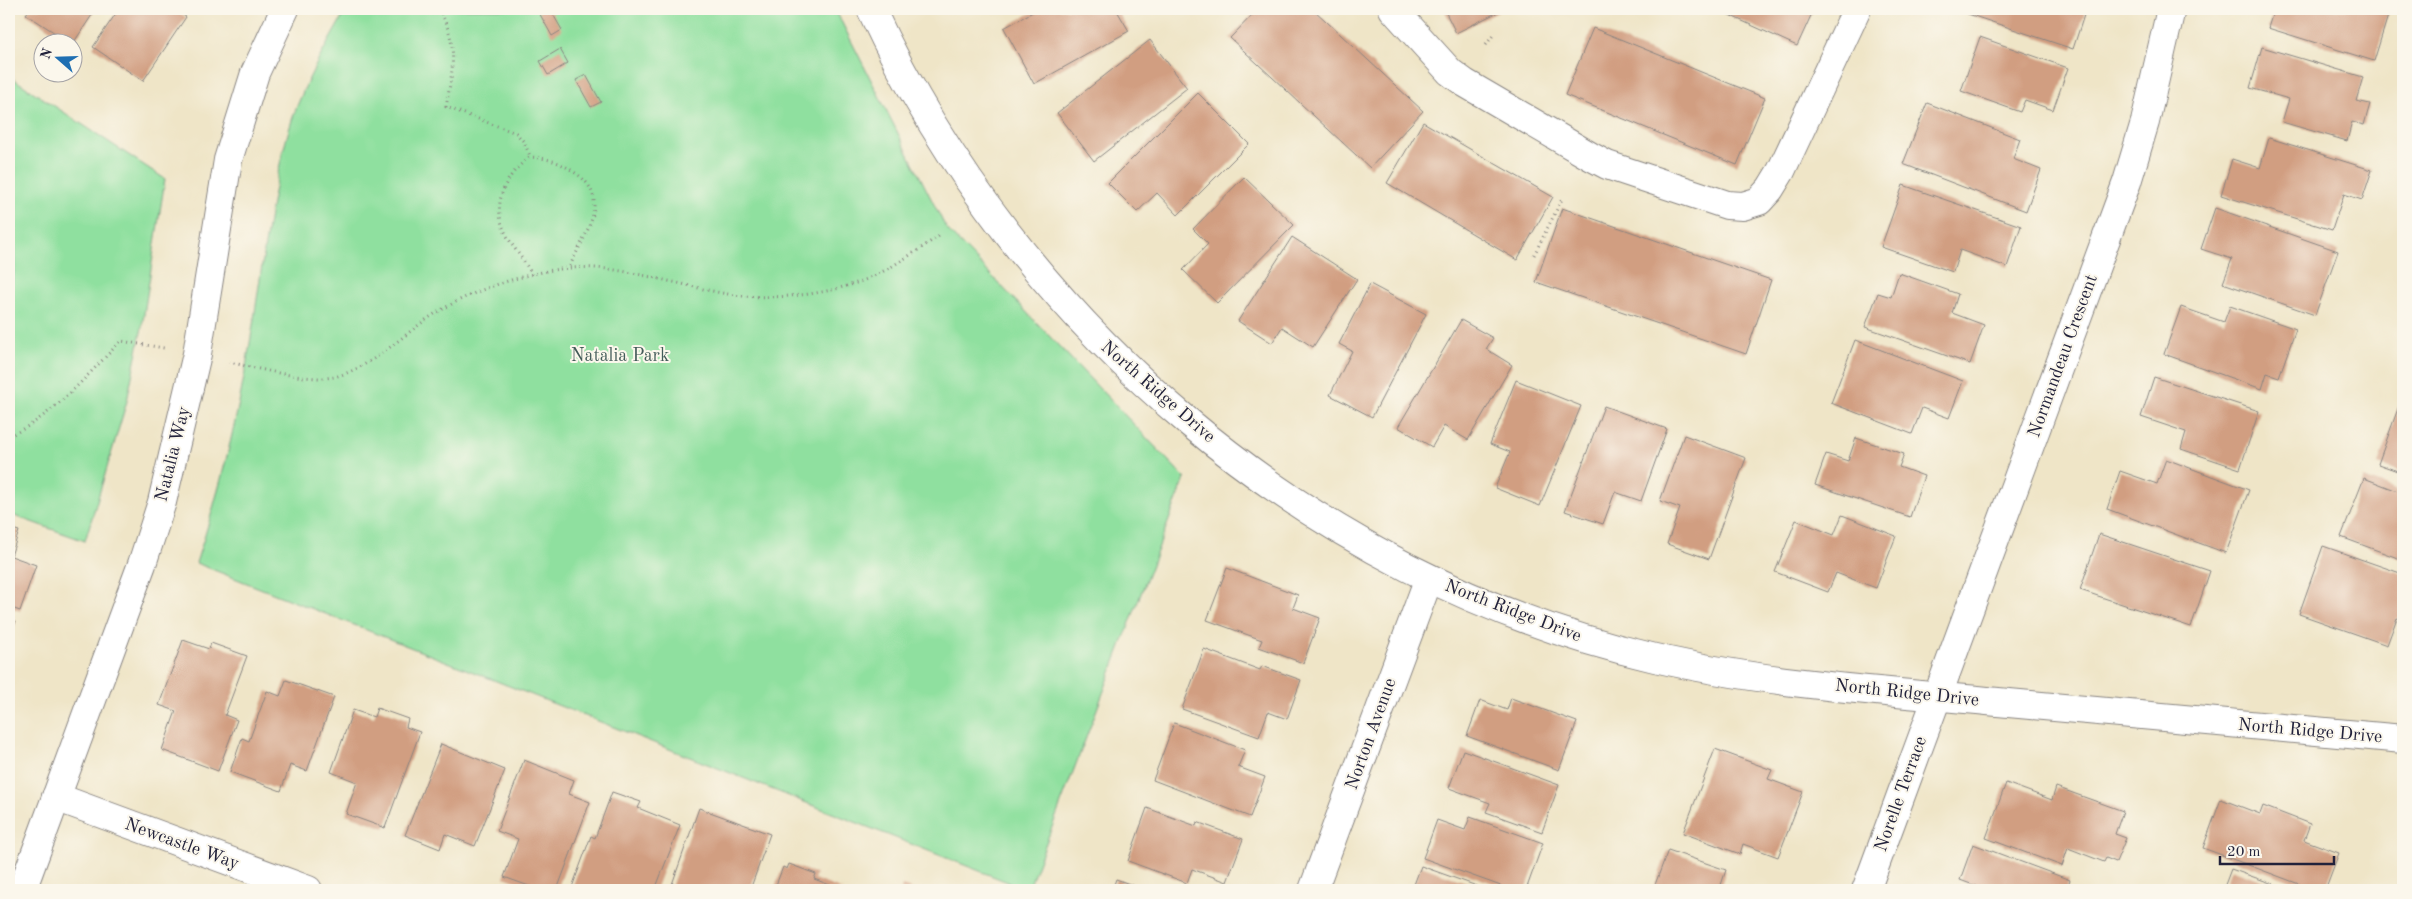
<svg xmlns="http://www.w3.org/2000/svg" width="2412" height="899" font-family="'Old Standard TT',serif">
<style>
.green{fill:#8fe09f;stroke:#58816d}
.water{fill:#81bcf3;stroke:#526f97}
.building{fill:#d19e81}
.lines{fill:none;stroke-linecap:round;stroke-linejoin:round}
.minor-casing{stroke:#888481;stroke-width:30}
.path{stroke:#888481;stroke-width:3;stroke-dasharray:1 4;stroke-linecap:butt}
.minor{stroke:#fff;stroke-width:28}
.labels{text-anchor:middle;dominant-baseline:central;stroke-width:4;stroke-linejoin:round;paint-order:stroke}
.park-label{font-size:18px;fill:#435b59;stroke:#fbf7ec}
.street-label{font-size:18px;fill:#22223b;stroke:#fbf7ec}
</style>
<rect width="100%" height="100%" fill="#fbf7ec"/>
<filter id="ink" filterUnits="userSpaceOnUse"><feTurbulence type="fractalNoise" baseFrequency=".02" numOctaves="2"/><feDisplacementMap in="SourceGraphic" scale="10" xChannelSelector="R" yChannelSelector="G"/><feConvolveMatrix kernelMatrix="1 2 1 2 8 2 1 2 1" color-interpolation-filters="sRGB"/></filter>
<filter id="wash" filterUnits="userSpaceOnUse"><feTurbulence type="fractalNoise" baseFrequency=".0096" numOctaves="4" result="noise"/><feDisplacementMap in="SourceGraphic" scale="20" xChannelSelector="R" yChannelSelector="G"/><feGaussianBlur stdDeviation="1.12" result="paint"/><feColorMatrix in="noise" values="0 0 0 0 0 0 0 0 0 0 0 0 0 0 0 0 0 1.4 0 .05"/><feComposite in="paint" operator="in"/></filter>
<g filter="url(#wash)">
<rect width="100%" height="100%" fill="#efe5c7"/>
<g class="green">
<path d="M347 9H835L946 228 1185 478 1028 890 196 563C220 491 238 417 250 343 263 268 269 193 292 120 305 81 327 44 347 9Z"/>
<polygon points="9,76 165,179 142,327 127,401 85,541 9,514"/>
</g>
<path class="water" d="M9 180C19 208 15 209 14 237 13 257 17 272 9 291Z"/>
<g id="blocks">
<g class="building">
<polygon points="30,9 96,9 74,42 69,42 26,14"/>
<polygon points="119,9 174,9 186,17 143,81 93,47"/>
<polygon points="537,9 550,9 562,30 552,36"/>
<polygon points="1038,9 1116,9 1129,31 1034,84 1004,28"/>
<polygon points="1258,9 1313,9 1423,111 1370,168 1230,38"/>
<polygon points="1444,9 1504,9 1456,33"/>
<polygon points="1716,9 1814,9 1797,46"/>
<polygon points="1967,9 2086,9 2073,49 1965,13"/>
<polygon points="2274,9 2390,9 2374,61 2268,28"/>
<polygon points="1593,28 1765,98 1737,165 1565,95"/>
<polygon points="1980,37 2068,68 2053,110 2025,100 2020,112 1961,91"/>
<polygon points="1150,40 1187,88 1094,161 1057,113"/>
<polygon points="2262,47 2363,77 2356,101 2370,104 2364,125 2352,122 2347,141 2282,122 2289,99 2250,88"/>
<polygon points="560,49 568,63 548,75 540,61"/>
<polygon points="586,75 601,102 591,107 576,80"/>
<polygon points="1198,93 1249,144 1178,215 1157,193 1137,212 1108,183"/>
<polygon points="1927,103 2020,139 2013,159 2041,170 2026,211 1903,164"/>
<polygon points="1423,122 1553,197 1517,260 1387,183"/>
<polygon points="2269,138 2372,170 2362,200 2344,194 2332,230 2221,195 2232,159 2260,168"/>
<polygon points="1244,177 1294,225 1217,303 1183,270 1208,244 1193,229"/>
<polygon points="1903,185 2021,226 2007,267 1960,250 1953,272 1881,247"/>
<polygon points="1562,208 1771,280 1746,354 1536,282"/>
<polygon points="2215,208 2338,251 2315,315 2223,283 2232,259 2201,249"/>
<polygon points="1292,237 1357,279 1313,347 1282,327 1272,343 1238,321"/>
<polygon points="1899,273 1958,294 1952,313 1984,325 1970,364 1865,327 1878,293 1891,297"/>
<polygon points="1370,284 1426,314 1372,417 1330,395 1352,351 1339,344"/>
<polygon points="2230,306 2296,329 2279,377 2267,373 2262,389 2164,354 2181,307 2224,322"/>
<polygon points="1461,320 1493,338 1486,349 1512,365 1468,440 1444,426 1432,447 1398,427"/>
<polygon points="1855,340 1963,381 1949,418 1922,408 1912,434 1831,403"/>
<polygon points="2154,377 2259,411 2240,469 2181,449 2186,432 2141,417"/>
<polygon points="1516,380 1581,406 1540,506 1495,488 1510,452 1490,444"/>
<polygon points="2400,403 2403,405 2403,473 2378,464"/>
<polygon points="1604,406 1667,429 1641,501 1615,492 1603,524 1565,511"/>
<polygon points="1684,435 1746,458 1709,559 1667,544 1680,508 1660,501"/>
<polygon points="1856,438 1904,454 1899,467 1924,476 1910,517 1815,485 1826,454 1848,461"/>
<polygon points="2166,459 2249,490 2226,553 2107,509 2120,471 2157,484"/>
<polygon points="2364,478 2403,493 2403,560 2341,537"/>
<polygon points="1842,515 1896,536 1876,588 1836,573 1828,592 1775,572 1796,520 1834,535"/>
<polygon points="9,528 19,531 11,556 36,565 20,611 9,607"/>
<polygon points="2099,534 2210,571 2191,627 2080,590"/>
<polygon points="2323,546 2403,574 2403,620 2397,618 2387,645 2299,614"/>
<polygon points="1227,568 1298,595 1293,608 1320,618 1303,663 1259,647 1262,640 1207,620"/>
<polygon points="9,619 16,621 9,639"/>
<polygon points="183,640 209,649 211,643 247,656 225,715 237,720 218,771 162,750 176,711 159,705"/>
<polygon points="1204,649 1260,670 1262,666 1301,680 1287,719 1268,712 1259,737 1182,709"/>
<polygon points="286,680 334,697 307,771 290,765 281,791 230,772 242,738 249,741 267,691 280,696"/>
<polygon points="1511,698 1577,722 1559,770 1467,736 1480,700 1507,710"/>
<polygon points="377,708 408,719 406,727 420,732 385,828 346,814 357,782 331,772 353,710 374,717"/>
<polygon points="1174,723 1245,750 1238,767 1265,777 1250,817 1153,780"/>
<polygon points="441,744 505,770 475,846 445,834 440,849 405,835"/>
<polygon points="1715,749 1772,770 1768,779 1803,792 1778,857 1743,844 1740,854 1683,833"/>
<polygon points="1463,750 1559,785 1542,832 1486,812 1490,803 1449,788"/>
<polygon points="524,760 574,780 569,794 590,802 557,890 540,890 504,877 518,839 497,831"/>
<polygon points="2006,783 2052,800 2056,787 2123,811 2115,834 2126,838 2116,862 2106,858 2104,862 2068,848 2062,866 1986,838"/>
<polygon points="612,792 641,802 638,808 680,825 655,890 571,890 591,836 595,838"/>
<polygon points="2221,799 2260,814 2263,806 2310,824 2304,840 2339,853 2325,890 2315,890 2203,848"/>
<polygon points="699,808 770,834 750,890 670,890"/>
<polygon points="1147,808 1196,826 1197,822 1243,839 1227,882 1192,869 1187,883 1128,861"/>
<polygon points="1470,817 1543,843 1526,890 1512,890 1423,858 1437,820 1465,830"/>
<polygon points="1973,844 2070,880 2066,890 1987,890 1960,880"/>
<polygon points="1668,850 1726,870 1721,885 1735,890 1653,890"/>
<polygon points="789,864 816,874 814,879 843,890 774,890 783,867 787,869"/>
<polygon points="1421,866 1488,890 1412,890"/>
<polygon points="2231,869 2290,890 2223,890"/>
<polygon points="1116,879 1146,890 1112,890"/>
<polygon points="902,886 915,890 901,890"/>
</g>
</g>
</g>
<g filter="url(#ink)">
<use href="#blocks" fill-opacity="0" stroke="#888481" stroke-width="1"/>
<g class="lines">
<defs>
<g id="minor">
<path d="M871 9C1018 326 1311 578 1655 658 1764 683 1876 691 1987 701 2126 714 2265 727 2403 739"/>
<polyline points="1393,9 1450,72 1465,83 1590,156 1607,165 1727,205 1743,206 1759,201 1770,189 1781,171 1857,9"/>
<polyline points="56,797 308,890"/>
<polyline points="22,890 142,564 162,502 197,354 228,160 255,73 285,9"/>
<polyline points="1313,890 1429,578"/>
<polyline points="1866,890 2127,182 2145,122 2171,9"/>
</g>
</defs>
<use href="#minor" class="minor-casing"/>
<g class="path">
<path d="M439 9C459 45 453 68 446 107L516 133 524 142 530 156"/>
<polyline points="1486,45 1494,34"/>
<polyline points="1534,255 1562,199"/>
<path d="M532 275C525 261 514 249 507 236 490 205 504 176 530 157 548 158 560 162 574 172 615 198 583 236 569 268"/>
<path d="M229 362C255 368 309 382 334 377 370 368 397 340 427 319 461 296 498 282 538 273 589 261 624 271 673 282 696 287 720 294 743 296 786 299 834 294 874 276 896 265 918 250 939 236"/>
<path d="M9 436C53 417 87 375 121 341L164 348"/>
</g>
<use href="#minor" class="minor"/>
</g>
</g>
<g class="labels">
<g class="park-label">
<text x="620" y="356">Natalia Park</text>
</g>
<g class="street-label">
<text transform="translate(2063 356) rotate(-70)">Normandeau Crescent</text>
<text transform="translate(1158 392) rotate(41)">North Ridge Drive</text>
<text transform="translate(173 454) rotate(-76)">Natalia Way</text>
<text transform="translate(1513 611) rotate(21)">North Ridge Drive</text>
<text transform="translate(1907 693) rotate(6)">North Ridge Drive</text>
<text transform="translate(2310 731) rotate(5)">North Ridge Drive</text>
<text transform="translate(1371 734) rotate(-70)">Norton Avenue</text>
<text transform="translate(1901 794) rotate(-70)">Norelle Terrace</text>
<text transform="translate(182 844) rotate(20)">Newcastle Way</text>
</g>
</g>
<rect width="2412" height="899" fill="none" stroke="#fbf7ec" stroke-width="30"/>
<g transform="translate(58 58) rotate(290)"><circle r="24" fill="#fbf7ec" stroke="#a4a2a5"/>
<path d="M0-4L9 19L0 12L-9 19Z" fill="#1f6fb2"/>
<text y="-8" font-size="14" font-weight="bold" text-anchor="middle" fill="#22223b">N</text>
</g>
<path d="M2220 856v8h114v-8" fill="none" stroke="#22223b" stroke-width="2.5"/>
<text x="2227" y="856" font-size="15" fill="#22223b" stroke="#fbf7ec" stroke-width="4" paint-order="stroke">20 m</text>
</svg>
